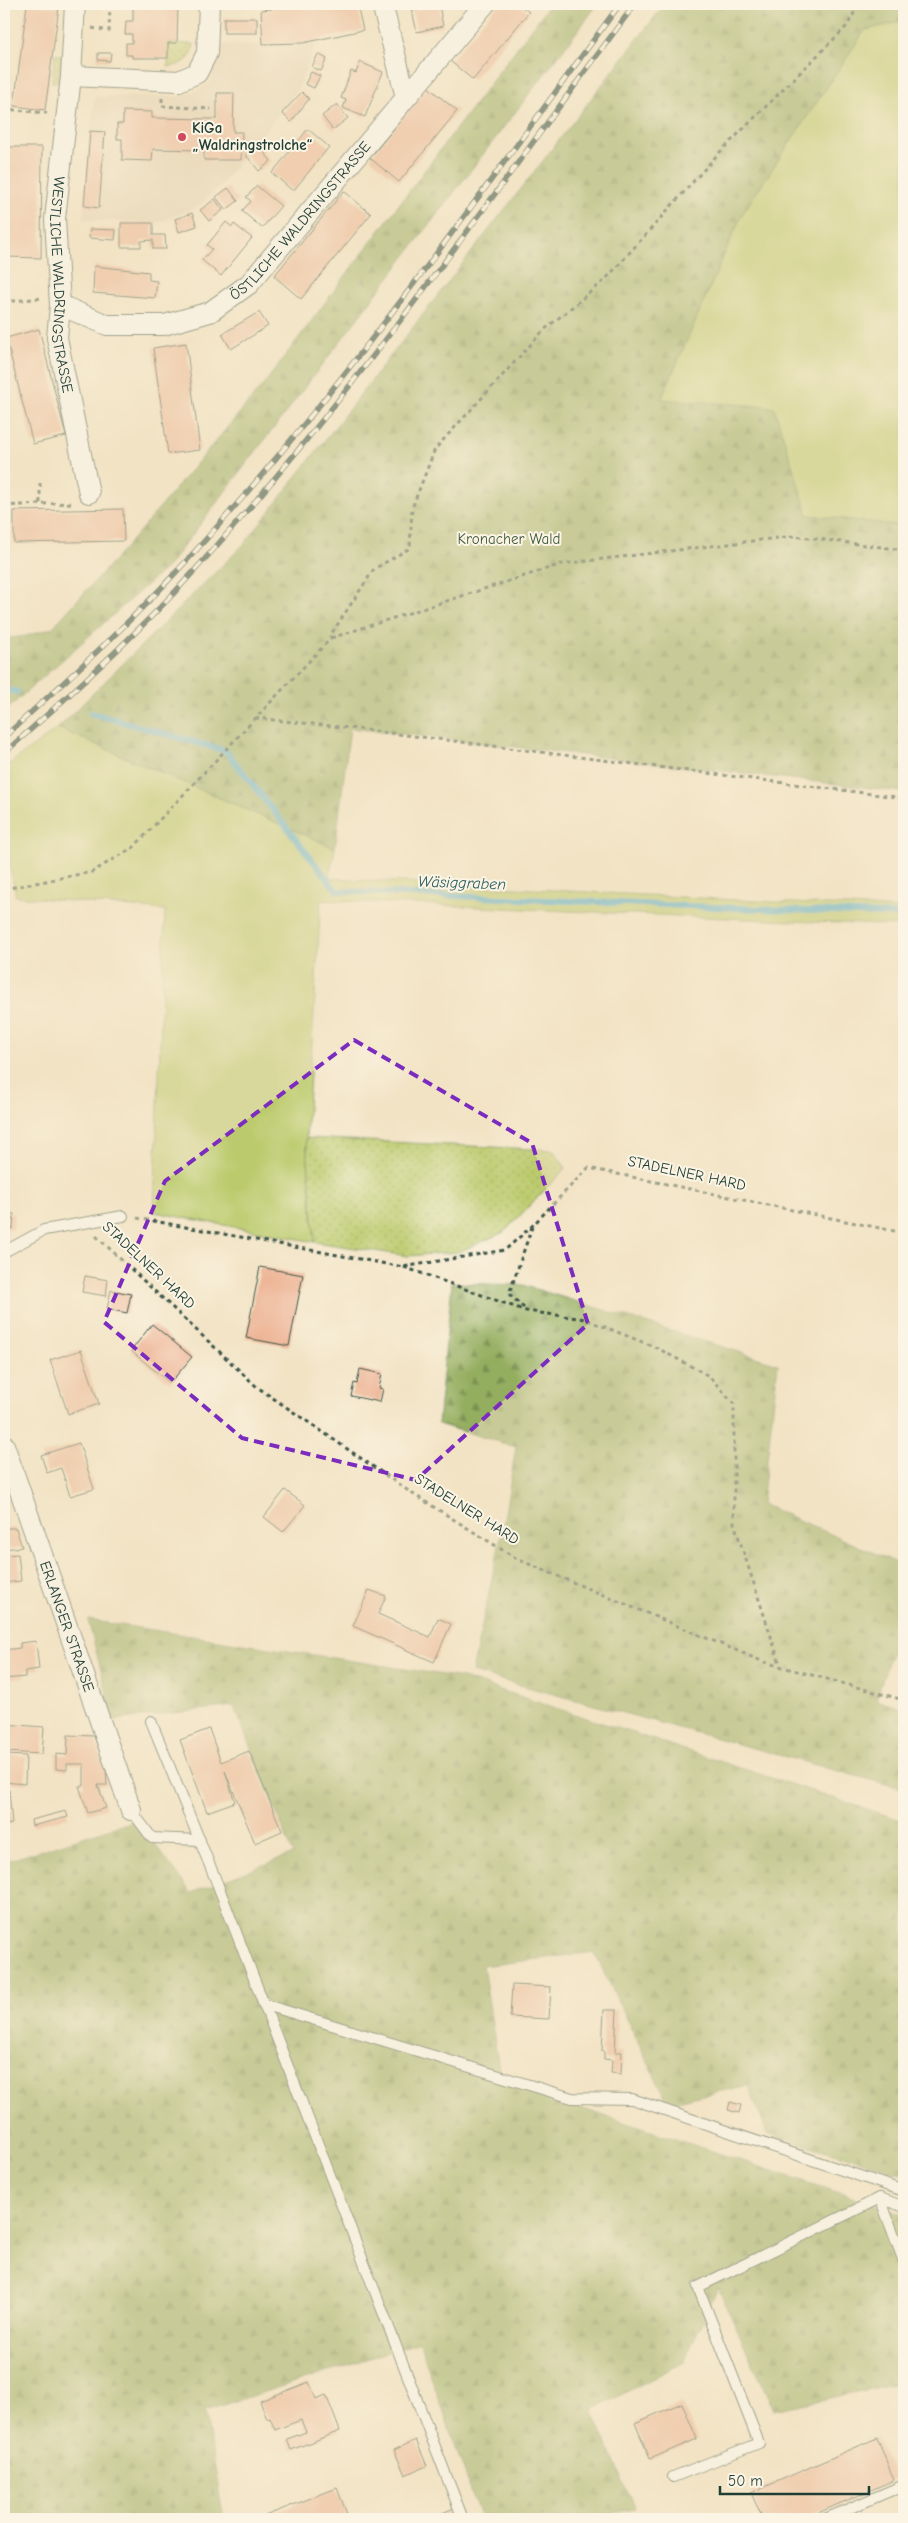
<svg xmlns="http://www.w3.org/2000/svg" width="908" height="2523" font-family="'Comic Neue',sans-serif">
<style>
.built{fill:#e4d2b5}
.grass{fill:#bbca6c;stroke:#6d8450}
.forest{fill:url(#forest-firs);stroke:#5a764a}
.park{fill:url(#park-dots);stroke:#6d8450}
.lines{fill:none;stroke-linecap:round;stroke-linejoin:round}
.stream{stroke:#4dabcc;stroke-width:6}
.building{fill:#edb394}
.service-casing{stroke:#3f564a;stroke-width:12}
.minor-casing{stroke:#3f564a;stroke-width:22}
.path{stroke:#3f564a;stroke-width:3;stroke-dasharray:4 4;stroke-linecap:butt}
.service{stroke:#fff;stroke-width:10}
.minor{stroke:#fff;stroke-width:20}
.rail-casing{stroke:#1f3d34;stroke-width:5.5}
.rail{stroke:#fcf5e5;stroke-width:4;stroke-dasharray:11;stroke-linecap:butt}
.marked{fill:none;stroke:#7b2cbf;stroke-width:4;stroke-dasharray:10 6;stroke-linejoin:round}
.poi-dot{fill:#d1495b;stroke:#fcf5e5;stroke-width:2}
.labels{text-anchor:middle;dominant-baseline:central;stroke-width:4;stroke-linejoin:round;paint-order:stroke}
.poi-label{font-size:15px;font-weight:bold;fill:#1f3d34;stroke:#fcf5e5;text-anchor:start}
.street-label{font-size:15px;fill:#1f3d34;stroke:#fcf5e5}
.park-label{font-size:15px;fill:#3e593f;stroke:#fcf5e5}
.water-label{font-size:16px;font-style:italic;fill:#2d5e62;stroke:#fcf5e5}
</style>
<defs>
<pattern id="forest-firs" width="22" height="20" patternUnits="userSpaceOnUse" patternTransform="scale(1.25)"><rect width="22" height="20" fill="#94ae60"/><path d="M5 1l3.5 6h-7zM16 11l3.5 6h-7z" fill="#788f50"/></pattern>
<pattern id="park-dots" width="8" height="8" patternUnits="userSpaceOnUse" patternTransform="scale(1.25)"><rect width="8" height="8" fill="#bbca6c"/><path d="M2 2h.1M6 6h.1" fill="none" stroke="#a0ae5e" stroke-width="1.8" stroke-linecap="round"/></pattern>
</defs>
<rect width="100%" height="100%" fill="#fcf5e5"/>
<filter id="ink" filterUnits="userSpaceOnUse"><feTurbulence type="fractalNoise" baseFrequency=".02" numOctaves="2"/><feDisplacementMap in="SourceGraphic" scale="10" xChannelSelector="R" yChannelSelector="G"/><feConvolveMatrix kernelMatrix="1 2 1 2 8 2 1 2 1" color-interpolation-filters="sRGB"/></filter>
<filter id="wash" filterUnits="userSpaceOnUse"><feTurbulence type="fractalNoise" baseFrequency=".0096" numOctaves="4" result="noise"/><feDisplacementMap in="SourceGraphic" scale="20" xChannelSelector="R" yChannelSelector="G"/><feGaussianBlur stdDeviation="1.12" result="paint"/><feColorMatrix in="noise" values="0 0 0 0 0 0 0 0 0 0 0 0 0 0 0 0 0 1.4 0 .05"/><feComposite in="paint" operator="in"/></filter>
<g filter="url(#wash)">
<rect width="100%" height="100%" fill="#f2e3c5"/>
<polygon class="built" points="222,44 316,45 297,91 221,185 198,207 158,223 83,220 84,206 99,207 105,133 90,131 95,97 185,96 210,83"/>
<g class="grass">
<polygon points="904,21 904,526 808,515 774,407 661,400 742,214 865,30"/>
<polygon points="58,728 335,848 329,878 904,909 904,926 321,900 306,1138 315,1242 154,1212 165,910 16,896 4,841 4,768"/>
</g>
<g class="forest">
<polygon points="550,4 598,4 169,565 4,712 4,639 26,636 52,628 127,546 264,384"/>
<polygon points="665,4 904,4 904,21 865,30 742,214 661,399 774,407 808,515 904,526 904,792 350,728 335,848 58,728 244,544"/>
<polygon points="452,1283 523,1285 778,1364 762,1504 904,1566 904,1627 900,1626 876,1700 904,1709 904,1789 472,1672 502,1531 516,1447 438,1424"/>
<polygon points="88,1620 463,1678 904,1821 904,2174 767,2133 748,2085 668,2103 594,1952 483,1966 501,2082 904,2214 904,2401 893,2384 774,2410 718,2287 684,2362 592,2410 635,2509 575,2519 481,2519 419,2342 205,2411 224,2519 4,2519 4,1862 137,1820 191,1893 293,1854 234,1706 114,1720"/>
</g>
<g class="park">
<path d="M168 43 194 44C193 59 182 66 168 67Z"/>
<polygon points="55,54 62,55 58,82 52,82"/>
<polygon points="306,1138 553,1150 566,1168 504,1232 458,1252 408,1256 315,1242"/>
</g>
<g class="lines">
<g class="stream">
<polyline points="4,689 17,692"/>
<polyline points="91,713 226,751 337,891 904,915"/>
</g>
</g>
<g id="blocks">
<g class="building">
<polygon points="27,4 59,7 45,110 14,106"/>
<polygon points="133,4 178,4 177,43 168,43 168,58 132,58 132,55 126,55 126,43 132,43 132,34 125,34 126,21 133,21"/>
<polygon points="271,4 300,4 300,8 321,4 357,4 363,30 303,43 263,44 261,10 272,9"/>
<polygon points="498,4 518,4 529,12 473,80 450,61"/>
<polygon points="439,5 443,26 417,32 412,11"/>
<rect x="224" y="18" width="33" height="15"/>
<polygon points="98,53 111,53 110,61 98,60"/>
<polygon points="318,54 327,59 321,71 312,67"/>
<polygon points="360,62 383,72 365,117 343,108 346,100 341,98 351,71 356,73"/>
<polygon points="311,72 320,76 314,88 305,84"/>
<polygon points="428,87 457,111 399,182 370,158"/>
<polygon points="302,92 309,99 291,122 282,113"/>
<polygon points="217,93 234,93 233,132 242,132 241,160 204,160 204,150 153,149 152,161 122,160 122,139 117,139 117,124 123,124 123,111 152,112 152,118 217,119"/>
<polygon points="337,104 348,118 333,130 322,116"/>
<polygon points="308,129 329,147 293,191 272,173"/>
<polygon points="90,131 105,132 99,208 84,206"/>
<polygon points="256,142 271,161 259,171 246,155"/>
<polygon points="8,147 42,147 41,258 7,257"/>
<polygon points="257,186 281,206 262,228 242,211 251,201 246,197"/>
<polygon points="228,188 238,201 226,210 216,197"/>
<polygon points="344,191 371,214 301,299 274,276"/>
<polygon points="215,199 223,210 209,221 200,210"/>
<polygon points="192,213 197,226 179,232 175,219"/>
<polygon points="226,222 232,227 234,224 252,238 221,276 202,260 212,249 207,245"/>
<polygon points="121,223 153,223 153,235 165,235 166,249 153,249 153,240 141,241 141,247 121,247"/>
<polygon points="90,229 116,230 115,240 89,238"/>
<polygon points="94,266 149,272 149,280 157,281 155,298 93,293"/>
<polygon points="259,312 268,326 231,349 222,334"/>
<polygon points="39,329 66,436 33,444 6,338"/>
<polygon points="186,343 200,450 168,454 153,348"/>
<polygon points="123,509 124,541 14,543 14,511"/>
<polygon points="4,1213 14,1214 13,1229 4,1229"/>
<polygon points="260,1267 303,1275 289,1346 246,1338"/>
<polygon points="85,1276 108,1280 106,1296 82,1292"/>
<polygon points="111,1290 131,1294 127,1313 107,1309"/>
<polygon points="152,1324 192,1357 170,1383 131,1351"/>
<polygon points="81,1350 99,1404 68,1414 50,1360"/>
<polygon points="360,1369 382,1374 379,1388 383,1389 380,1402 351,1396 354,1383 357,1384"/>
<polygon points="79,1443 94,1489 70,1496 61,1468 47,1473 41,1455"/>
<polygon points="285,1490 305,1505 283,1532 264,1517"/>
<polygon points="4,1528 16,1528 22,1547 4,1549"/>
<polygon points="18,1554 21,1581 4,1583 4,1555"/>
<polygon points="369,1590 386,1596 378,1614 430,1637 438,1618 451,1624 434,1662 353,1626"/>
<polygon points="36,1641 39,1669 25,1671 25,1677 4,1679 4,1650 20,1648 20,1643"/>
<polygon points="4,1724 44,1727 42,1754 4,1752"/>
<polygon points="209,1729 221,1762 249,1751 282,1831 255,1843 225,1771 235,1802 207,1812 180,1740"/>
<polygon points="68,1735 94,1736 106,1769 107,1785 98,1785 106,1808 88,1813 79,1786 84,1786 84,1764 67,1764 67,1770 56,1769 56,1754 67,1755"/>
<polygon points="4,1755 26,1756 25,1784 4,1782"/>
<polygon points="9,1790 12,1824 4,1825 4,1791"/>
<polygon points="66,1811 68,1817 32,1826 31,1820"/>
<polygon points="512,1985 551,1987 549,2019 510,2017"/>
<polygon points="604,2010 617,2010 615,2052 622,2052 621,2074 611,2073 612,2060 604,2059 604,2051 602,2051"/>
<polygon points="730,2102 741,2105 739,2113 728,2110"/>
<polygon points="309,2382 316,2399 326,2395 340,2431 291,2450 287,2439 306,2432 301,2420 275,2430 270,2418 267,2419 260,2401"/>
<polygon points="682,2403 697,2439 650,2459 635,2423"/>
<polygon points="877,2438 894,2480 804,2519 763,2519 751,2493"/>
<polygon points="416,2440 427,2466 405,2475 394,2450"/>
<polygon points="337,2488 349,2519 257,2519"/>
<polygon points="456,2507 462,2519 429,2519"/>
</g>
</g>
</g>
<g filter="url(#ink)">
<use href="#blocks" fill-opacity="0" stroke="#3f564a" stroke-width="1"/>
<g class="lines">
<defs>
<g id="service">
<polyline points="4,1252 44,1230 123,1216"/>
<polyline points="151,1721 217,1883 463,2519"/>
<polyline points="131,1810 152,1838 200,1840"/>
<polyline points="263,2004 572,2098 632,2099 904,2191"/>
<polyline points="880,2198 904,2207"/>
<polyline points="673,2477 759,2443 698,2287 880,2198 904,2262"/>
<polyline points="825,2519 904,2485"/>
</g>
<g id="minor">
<path id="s1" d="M75 4 71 76 55 219 60 305 57 338 89 493"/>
<polyline points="382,4 406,97"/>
<polyline points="71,76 179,81 197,73 207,53 209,4"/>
<path id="s2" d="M60 305 107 325H164L210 312 249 284 485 4"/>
<path id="s3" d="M4 1445 131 1810"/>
</g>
</defs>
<use href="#service" class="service-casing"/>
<use href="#minor" class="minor-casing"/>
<g class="path">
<polyline points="265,4 265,6"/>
<polyline points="92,28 109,31 110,4"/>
<polyline points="162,98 162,106 211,109"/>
<polyline points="4,109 47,113"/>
<polyline points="4,302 42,298"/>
<polyline points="40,483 40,504 73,503"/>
<polyline points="4,506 40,504"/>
<polyline points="331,638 562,564 794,536 904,550"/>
<polyline points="255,718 350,728 904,798"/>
<polyline points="4,889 92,872 134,847 331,638 330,636 374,569 410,548 412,508 435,449 544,330 605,280 718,154 847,26 859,4"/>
<polyline points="137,1218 403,1267 505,1250 532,1226 588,1168 904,1233"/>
<polyline points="96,1236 257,1387 413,1494 517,1559 764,1662 904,1700"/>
<polyline points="404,1267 526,1311 585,1319 657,1348 709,1376 734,1404 734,1523 781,1667"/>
<polyline points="524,1308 509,1294 532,1227"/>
</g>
<use href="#service" class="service"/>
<use href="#minor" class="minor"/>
<defs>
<g id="rail">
<path d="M4 737C59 687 114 638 165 584 333 405 474 202 620 4"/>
<path d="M4 753C62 702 120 650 173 594 343 411 486 204 635 4"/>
</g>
</defs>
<use href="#rail" class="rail-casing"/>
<use href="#rail" class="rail"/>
</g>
</g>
<path d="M0 0H908V2523H0ZM354 1040 532 1143 588 1324 416 1480 242 1438 104 1322 165 1181Z" fill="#f2e3c5" fill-opacity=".55" fill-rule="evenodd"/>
<path class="marked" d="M354 1040 532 1143 588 1324 416 1480 242 1438 104 1322 165 1181Z"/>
<circle class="poi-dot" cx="182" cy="137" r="5"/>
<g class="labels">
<g class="poi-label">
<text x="192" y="128">KiGa<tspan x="192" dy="17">„Waldringstrolche“</tspan></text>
</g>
<g class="street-label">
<text stroke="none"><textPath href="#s2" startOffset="285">ÖSTLICHE WALDRINGSTRASSE</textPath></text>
<text stroke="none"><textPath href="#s1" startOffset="282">WESTLICHE WALDRINGSTRASSE</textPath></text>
<text transform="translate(687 1173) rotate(12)">STADELNER HARD</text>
<text transform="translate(149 1265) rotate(43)">STADELNER HARD</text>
<text transform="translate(467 1509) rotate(32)">STADELNER HARD</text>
<text stroke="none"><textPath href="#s3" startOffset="192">ERLANGER STRASSE</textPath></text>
</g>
<g class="park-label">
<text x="509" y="539">Kronacher Wald</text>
</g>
<g class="water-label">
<text transform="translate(462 883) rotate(2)">Wäsiggraben</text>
</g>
</g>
<rect width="908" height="2523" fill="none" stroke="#fcf5e5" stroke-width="20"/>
<path d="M720 2486v8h149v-8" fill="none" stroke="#1f3d34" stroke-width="2.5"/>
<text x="728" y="2486" font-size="15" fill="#1f3d34" stroke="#fcf5e5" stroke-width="4" paint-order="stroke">50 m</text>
</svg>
